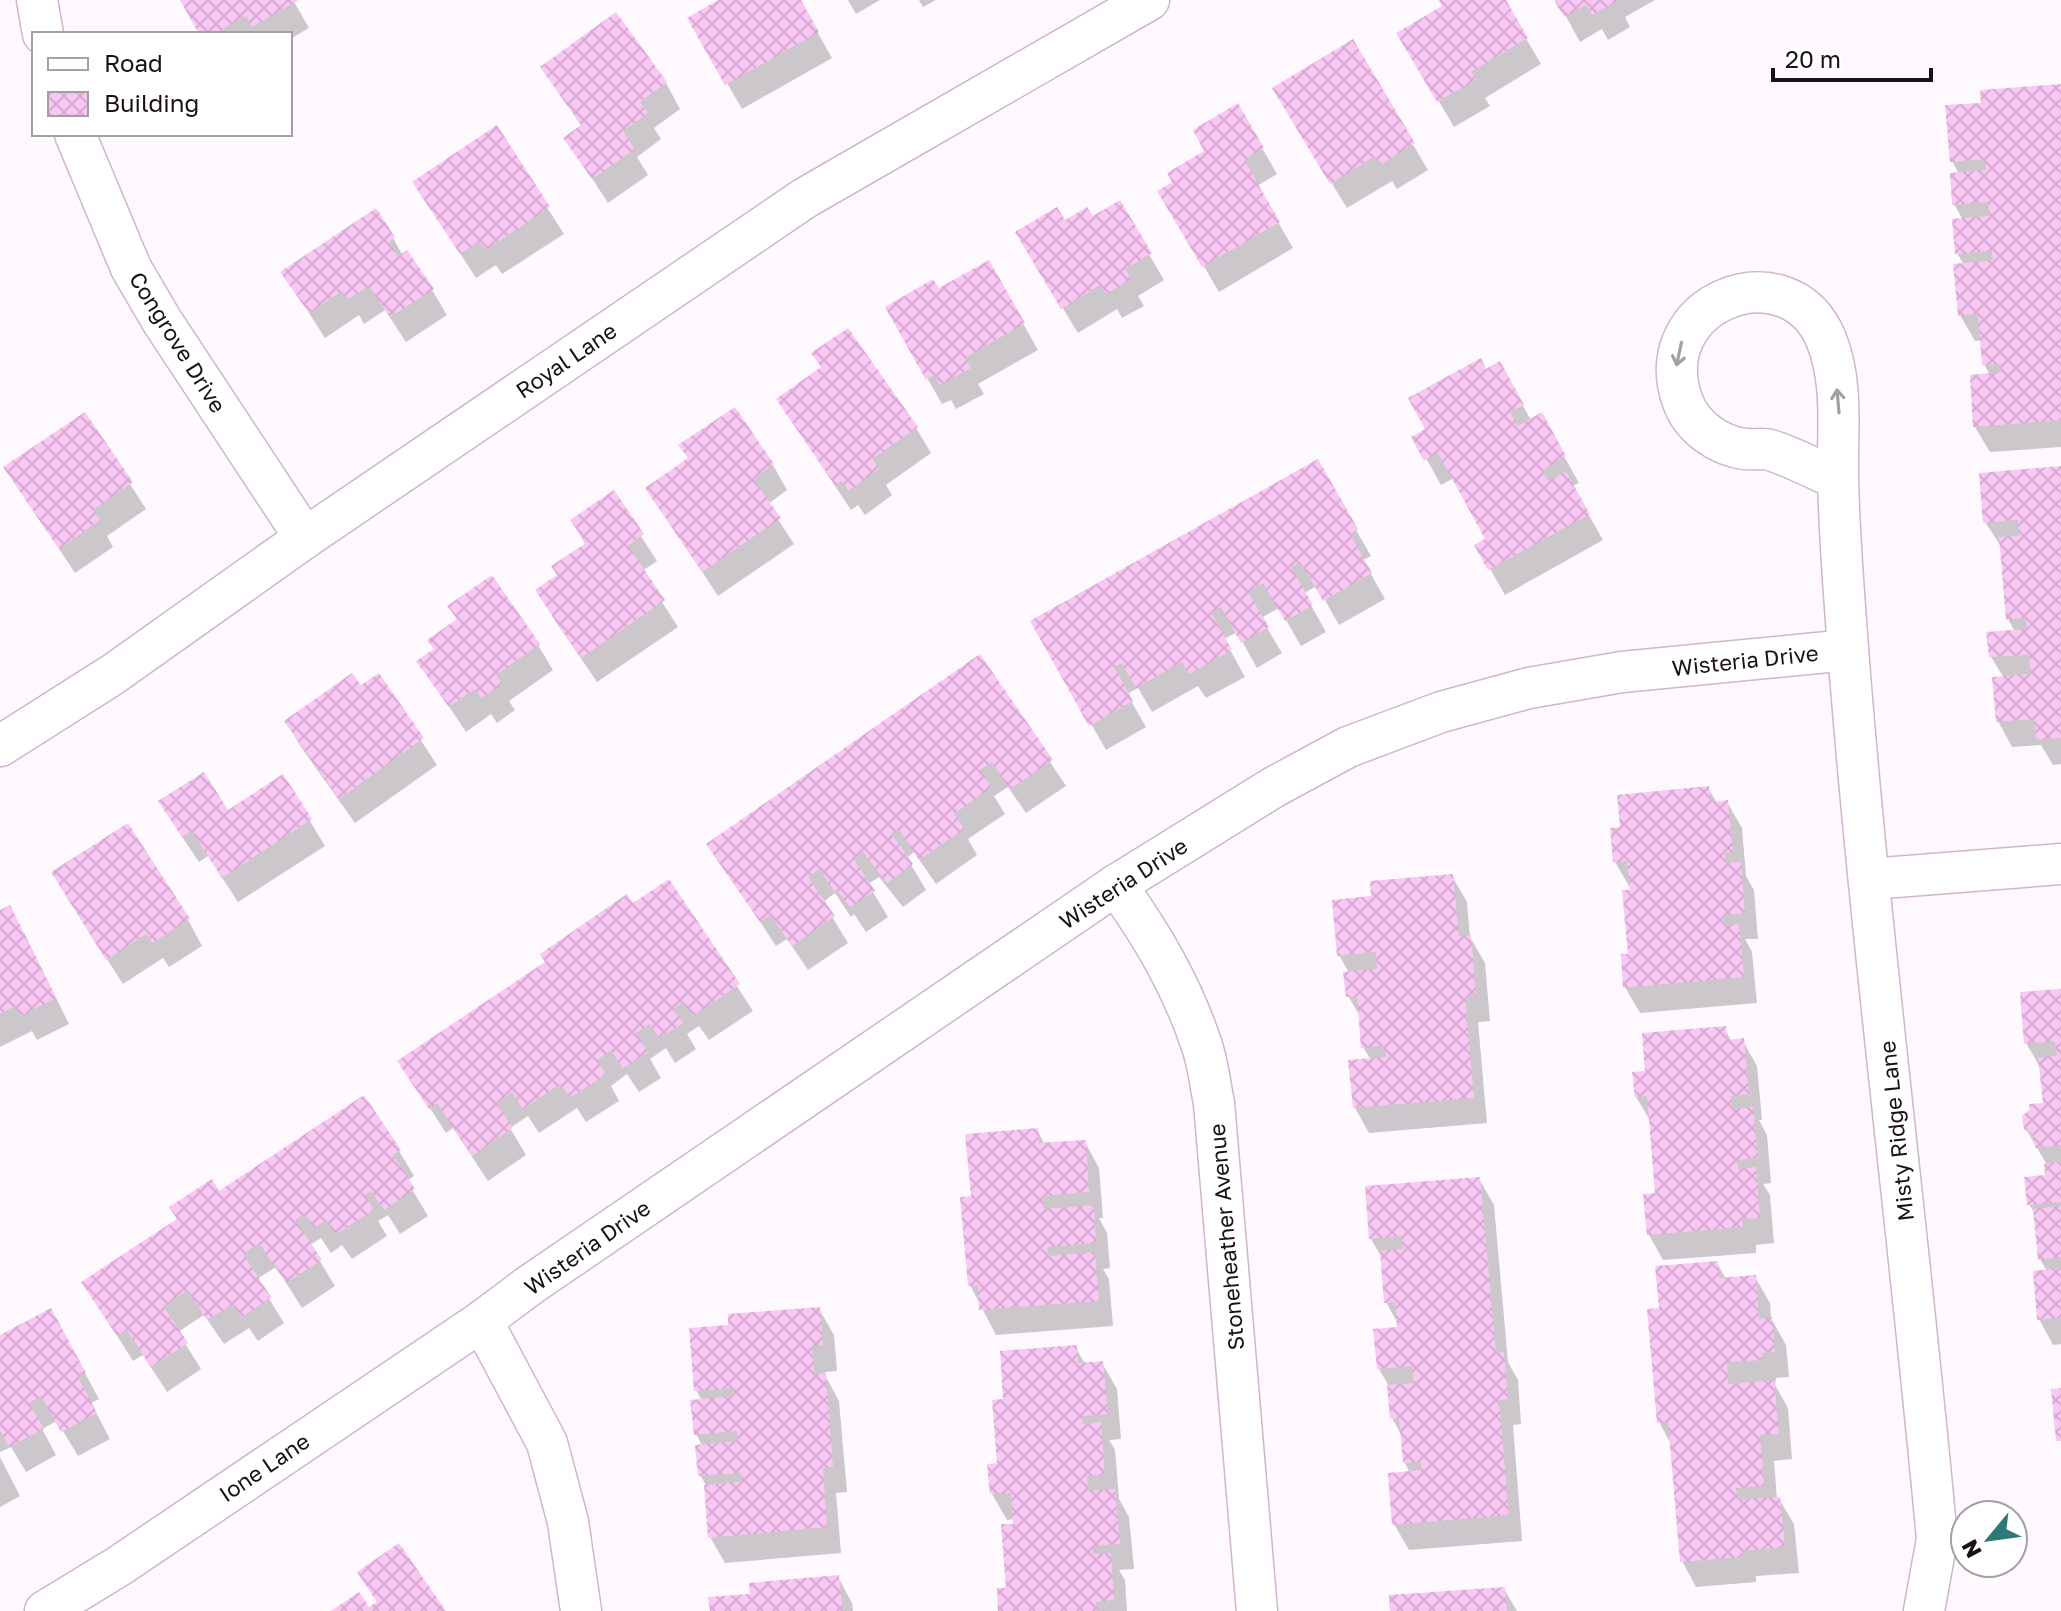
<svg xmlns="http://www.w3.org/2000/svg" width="2061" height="1611" font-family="'Golos Text',sans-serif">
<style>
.shadow{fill:#0003}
.building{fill:url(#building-cross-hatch)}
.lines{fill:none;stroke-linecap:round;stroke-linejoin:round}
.street-casing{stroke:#cfb5ce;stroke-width:43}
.street{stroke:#fff;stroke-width:40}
.oneway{stroke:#a39fa3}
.labels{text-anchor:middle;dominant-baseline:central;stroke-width:6;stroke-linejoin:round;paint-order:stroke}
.street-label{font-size:22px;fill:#191019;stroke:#fff}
</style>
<defs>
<pattern id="building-cross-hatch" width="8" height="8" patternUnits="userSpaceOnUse" patternTransform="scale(2)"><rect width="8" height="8" fill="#fac7f4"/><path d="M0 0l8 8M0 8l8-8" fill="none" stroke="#d6aad1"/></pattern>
</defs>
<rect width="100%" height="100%" fill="#fef9fe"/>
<g class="shadow">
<polygon points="182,0 293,0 309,28 290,39 290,34 201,34"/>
<polygon points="722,0 799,0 832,58 742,109 690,19"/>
<polygon points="848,0 880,0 856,14"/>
<polygon points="919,0 936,0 923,7"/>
<polygon points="1441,0 1503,0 1541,64 1485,98 1490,106 1454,127 1399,34 1445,7"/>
<polygon points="1557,0 1655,0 1625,17 1630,27 1608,40 1602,29 1580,42"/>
<polygon points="616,15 666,83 680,109 654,128 661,139 637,157 648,175 608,203 566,138 582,127 543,67"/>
<polygon points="1352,42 1428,170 1397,189 1392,181 1347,208 1289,114"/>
<polygon points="2061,86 2061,447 1990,452 1975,427 1990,375 1984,364 1982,340 1975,341 1960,315 1964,265 1957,253 1963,220 1954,204 1959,174 1952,161 1983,105"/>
<polygon points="1238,106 1277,174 1257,186 1293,248 1219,292 1160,191 1175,183 1207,152"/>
<polygon points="496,128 564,234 502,274 496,265 476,278 414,182"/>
<polygon points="1119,203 1164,280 1138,296 1144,306 1122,318 1117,309 1078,333 1033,259 1065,222 1092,219"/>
<polygon points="393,238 403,256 432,290 447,315 406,342 385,310 364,324 359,315 325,338 283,272"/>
<polygon points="989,263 1038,350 978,384 984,394 956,409 951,400 942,404 887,308 939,291"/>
<polygon points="1499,364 1531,420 1541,415 1579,483 1572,486 1603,540 1505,595 1477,546 1488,540 1454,478 1441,485 1414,437 1428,430"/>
<polygon points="778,400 916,428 931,453 886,485 892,495 865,515 858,505 851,510"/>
<polygon points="85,414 146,509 107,536 113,547 75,573 6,468"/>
<polygon points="1317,462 1371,556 1363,560 1385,599 1339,625 1317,586 1304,593 1326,632 1301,646 1279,608 1261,618 1282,653 1257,668 1237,632 1224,639 1245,677 1206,698 1198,686 1152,712 1138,688 1127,694 1146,727 1106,750 1033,622"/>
<polygon points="773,465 787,490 768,504 794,544 718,596 647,488"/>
<polygon points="2061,468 2061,764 2053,765 2041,745 2012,747 1998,721 2004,678 1991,657 2015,632 2008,619 2002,548 1985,522"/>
<polygon points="613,493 657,561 642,571 678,627 597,682 552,616 559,576 586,545 572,521"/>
<polygon points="538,645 553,670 509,701 515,710 497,723 491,714 466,732 419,661 435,650"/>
<polygon points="980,657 1066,786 1026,813 1008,787 994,796 1005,814 968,839 977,855 936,884 914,852 907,858 926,890 903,907 879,877 868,884 888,917 866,932 854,914 851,917 835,893 823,902 848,943 808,970 787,939 776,946 709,844"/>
<polygon points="378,675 437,765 355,823 301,747 286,721 360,688"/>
<polygon points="283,777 325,846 238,902 208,856 199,862 176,828 227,813"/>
<polygon points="1708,788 1717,803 1727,802 1742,828 1746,876 1754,890 1758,939 1745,939 1752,952 1757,1003 1640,1013 1625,987 1631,956 1632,891 1615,862 1622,829"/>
<polygon points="1452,876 1467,902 1470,937 1485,963 1490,1021 1478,1022 1487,1123 1369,1133 1355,1108 1371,1060 1363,1047 1361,1018 1348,996 1349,973 1339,955 1373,898"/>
<polygon points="669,882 753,1011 709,1040 699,1026 687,1034 696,1049 675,1063 666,1048 650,1059 661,1078 639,1092 627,1074 611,1086 619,1101 586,1122 577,1108 539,1133 528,1116 510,1128 526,1155 488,1181 453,1128 446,1133 400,1062"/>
<polygon points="68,898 188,920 202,946 169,967 163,958 123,984"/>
<polygon points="0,912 24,933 69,1024 37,1040 32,1031 0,1047"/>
<polygon points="2061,991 2061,1344 2053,1345 2039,1319 2047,1271 2040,1259 2036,1216 2029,1204 2047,1177 2047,1165 2026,1129 2045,1104 2042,1070 2026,1043"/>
<polygon points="1724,1028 1732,1042 1743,1041 1757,1066 1762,1120 1759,1120 1767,1135 1771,1183 1763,1184 1770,1195 1774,1243 1756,1245 1756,1253 1663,1260 1649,1235 1657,1195 1651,1122 1636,1097 1647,1072"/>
<polygon points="1037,1130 1045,1145 1085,1142 1099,1168 1103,1218 1099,1218 1107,1233 1110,1268 1103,1269 1109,1279 1113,1326 996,1335 970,1285 973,1198"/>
<polygon points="399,1151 414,1176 407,1181 428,1216 400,1234 388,1215 378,1221 387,1236 352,1259 342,1245 331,1253 321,1238 310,1245 335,1286 302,1308 276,1267 257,1279 284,1323 258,1341 249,1328 224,1344 204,1315 178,1332 201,1369 167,1392 143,1355 133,1361 83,1282 219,1193"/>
<polygon points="1479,1179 1494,1205 1508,1362 1518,1380 1521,1424 1513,1425 1522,1541 1409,1550 1394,1524 1410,1473 1405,1463 1402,1436 1392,1418 1390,1388 1379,1369 1399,1329 1398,1324 1386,1302 1382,1258 1371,1239"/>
<polygon points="1717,1263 1726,1279 1755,1277 1770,1303 1771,1318 1786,1345 1789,1377 1776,1378 1775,1385 1788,1408 1792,1459 1774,1461 1777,1499 1779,1499 1794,1524 1799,1573 1756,1576 1756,1582 1696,1587 1682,1561 1671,1444 1659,1422 1661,1310"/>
<polygon points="819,1309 834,1335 837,1371 825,1372 826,1377 839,1401 847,1492 836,1493 841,1553 725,1563 710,1537 707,1487 700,1475 703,1447 696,1434 702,1401 696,1390 730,1326"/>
<polygon points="65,1336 99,1399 91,1403 110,1439 78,1456 57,1421 42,1429 56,1455 26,1472 11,1447 0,1452 0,1338"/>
<polygon points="1076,1348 1085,1364 1102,1363 1117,1389 1121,1439 1109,1440 1115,1450 1119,1499 1129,1517 1134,1569 1119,1570 1125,1580 1127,1611 1000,1611 1008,1590 1015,1525 1014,1519 1007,1520 992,1494 999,1465 1005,1401"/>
<polygon points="0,1457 20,1496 0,1507"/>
<polygon points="838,1577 852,1603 853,1611 712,1611 752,1596"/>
<polygon points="1504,1589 1517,1611 1392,1611"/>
</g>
<g class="building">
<polygon points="180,0 299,0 252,27 246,16 213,34 199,34"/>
<polygon points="718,0 801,0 819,32 725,85 687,18"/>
<polygon points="1439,0 1506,0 1528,38 1471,72 1477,79 1437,102 1396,33 1442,6"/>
<polygon points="1554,0 1619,0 1592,15 1586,5 1564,17"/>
<polygon points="616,12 667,82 640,102 648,113 623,131 635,149 592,179 563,138 581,125 540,67"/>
<polygon points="1353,39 1415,143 1380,165 1375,156 1330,184 1272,88"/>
<polygon points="2061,84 2061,420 1973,427 1970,375 2001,372 2001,364 1982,365 1978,314 1958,316 1953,264 1993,260 1992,251 1955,254 1952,219 1989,216 1988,202 1952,205 1950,173 1986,170 1985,159 1950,162 1945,105 1981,103 1980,90"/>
<polygon points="1238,103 1264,148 1244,160 1280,222 1202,267 1157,191 1172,182 1167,173 1204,151 1193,130"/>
<polygon points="497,125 550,207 486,250 479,241 460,254 412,182"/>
<polygon points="1120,200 1152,253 1125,269 1131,279 1106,294 1100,285 1061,309 1015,232 1057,207 1065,220 1087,207 1093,216"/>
<polygon points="376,208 395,237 389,242 398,257 407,250 434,289 390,317 369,286 348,299 342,291 309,313 280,272"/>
<polygon points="989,260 1025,323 965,358 971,368 940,385 934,375 926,380 885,307 933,279 939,288"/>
<polygon points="848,328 918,427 872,459 879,469 848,491 842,481 835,485 776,399 821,367 811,353"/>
<polygon points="1481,358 1486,369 1500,361 1524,405 1510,412 1518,426 1542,412 1566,456 1542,470 1548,481 1566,472 1590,514 1488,570 1474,545 1485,539 1438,453 1424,461 1411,437 1425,429 1408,398"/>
<polygon points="735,407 774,464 753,479 781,518 702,572 645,488 688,458 678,445"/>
<polygon points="85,412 133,482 93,510 100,520 59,549 3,467"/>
<polygon points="1318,459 1358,529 1350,534 1372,573 1323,601 1301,562 1291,567 1313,605 1285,621 1263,583 1248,592 1269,627 1241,643 1221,607 1211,612 1232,650 1189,674 1182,662 1136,688 1122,663 1114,667 1133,701 1089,726 1030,621"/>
<polygon points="2061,466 2061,738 2036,740 2034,719 1996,722 1992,677 2031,674 2029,655 1989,657 1986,632 2027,629 2026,618 2006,620 1999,537 2019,536 2018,520 1983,523 1979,473"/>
<polygon points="614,490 644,534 628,546 665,600 581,658 535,590 557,575 551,566 586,543 570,520"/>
<polygon points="492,575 540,644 496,675 502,684 481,698 475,689 449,707 416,661 434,649 427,640 457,619 447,606"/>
<polygon points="980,654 1053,760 1010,789 992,762 980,770 992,787 954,814 964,829 919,860 898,828 891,833 913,864 887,883 863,852 853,858 875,891 850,907 837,890 835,892 819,869 808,877 835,916 792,946 770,915 760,922 706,844"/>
<polygon points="352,673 361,685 379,673 424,738 339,799 284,721"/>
<polygon points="204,772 228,810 283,774 312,819 222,878 192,831 182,837 158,801"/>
<polygon points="1709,786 1711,802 1728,800 1733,852 1725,853 1726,863 1741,862 1745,913 1723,915 1724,925 1739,924 1744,977 1623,988 1621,954 1628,954 1622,890 1630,890 1627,861 1613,862 1610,828 1620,827 1617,795"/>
<polygon points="128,823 190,919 152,943 146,934 106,960 51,872"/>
<polygon points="1453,874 1459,936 1471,935 1476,995 1465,996 1474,1098 1353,1108 1348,1060 1386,1057 1384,1045 1361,1048 1357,996 1346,997 1343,972 1377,969 1376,952 1337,956 1332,900 1371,896 1370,881"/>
<polygon points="669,879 740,984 693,1016 683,1002 673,1009 683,1023 659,1038 650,1024 636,1033 648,1052 623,1068 611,1050 597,1060 606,1074 570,1098 560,1084 523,1109 512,1092 496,1103 513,1128 472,1156 437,1103 429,1109 397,1061 545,962 540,954 627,894 633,903"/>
<polygon points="10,905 56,998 21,1016 15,1006 0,1014 0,910"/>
<polygon points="2061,989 2061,1145 2035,1148 2034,1135 2024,1129 2022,1116 2030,1109 2029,1104 2043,1103 2038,1058 2057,1056 2055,1041 2024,1044 2020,992"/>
<polygon points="1726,1026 1727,1040 1744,1038 1749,1094 1731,1096 1732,1109 1753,1107 1758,1158 1737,1160 1738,1169 1756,1167 1760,1218 1742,1219 1743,1227 1647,1235 1643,1194 1655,1193 1647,1096 1635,1097 1632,1072 1645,1071 1642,1033"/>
<polygon points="364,1095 401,1150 393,1155 415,1189 384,1210 371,1191 365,1195 374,1210 336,1234 326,1220 315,1228 304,1214 295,1220 322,1260 286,1283 259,1243 243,1254 271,1297 242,1317 233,1304 207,1320 188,1290 163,1306 188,1343 151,1367 127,1330 117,1336 81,1282 177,1219 169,1207 212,1179 219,1191"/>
<polygon points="1038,1128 1039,1143 1086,1140 1089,1192 1043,1196 1044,1209 1094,1205 1096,1243 1047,1247 1048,1256 1095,1252 1099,1301 979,1310 978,1285 968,1286 960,1197 971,1196 965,1134"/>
<polygon points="2061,1162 2061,1202 2027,1205 2024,1177 2045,1175 2044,1164"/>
<polygon points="1480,1177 1496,1353 1504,1352 1508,1399 1499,1400 1509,1515 1392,1525 1388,1473 1421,1470 1421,1462 1403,1463 1399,1418 1390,1419 1387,1385 1413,1383 1412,1366 1377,1369 1373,1329 1397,1327 1395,1302 1384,1303 1380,1251 1403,1249 1402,1236 1369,1239 1365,1186"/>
<polygon points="2061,1206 2061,1257 2038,1260 2033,1209"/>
<polygon points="1718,1261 1719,1278 1756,1275 1759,1319 1772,1317 1775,1352 1762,1353 1763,1360 1727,1362 1728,1384 1774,1380 1779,1434 1760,1435 1764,1486 1736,1488 1738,1500 1780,1497 1785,1547 1742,1551 1742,1557 1680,1562 1668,1422 1657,1423 1647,1309 1659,1308 1655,1266"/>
<polygon points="2061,1268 2061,1318 2037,1320 2033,1271"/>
<polygon points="820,1307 823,1345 812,1346 814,1374 826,1373 833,1467 823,1468 827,1527 708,1538 704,1485 742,1482 741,1473 698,1476 695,1445 738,1441 737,1431 694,1435 690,1400 734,1396 734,1388 694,1391 689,1328 728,1325 728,1314"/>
<polygon points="51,1308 86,1373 78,1377 97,1413 61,1432 41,1396 29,1403 44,1429 9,1447 0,1430 0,1335"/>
<polygon points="1077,1345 1078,1363 1103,1361 1108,1414 1082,1416 1083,1424 1101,1422 1105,1475 1087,1476 1088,1491 1115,1489 1120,1544 1093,1546 1093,1554 1111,1553 1114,1600 1096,1602 1097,1611 998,1611 997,1588 1006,1588 1001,1524 1013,1524 1011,1493 990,1494 987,1464 997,1463 992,1400 1003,1399 1000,1351"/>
<polygon points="2061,1388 2061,1441 2056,1441 2051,1389"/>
<polygon points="399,1543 446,1611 331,1611 359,1592 369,1607 377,1602 357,1572"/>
<polygon points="839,1575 843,1611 710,1611 708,1597 750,1594 749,1583"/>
<polygon points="1505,1587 1507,1611 1390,1611 1389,1595"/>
</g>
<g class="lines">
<defs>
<g id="street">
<polyline points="37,0 43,34"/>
<polyline points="75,134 131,268 162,321 305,538"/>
<path d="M1838 479C1816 470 1793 457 1770 450 1762 448 1754 450 1745 449 1719 446 1692 427 1683 402 1646 302 1788 248 1826 339 1844 383 1837 432 1838 477 1839 534 1844 592 1848 649 1871 946 1910 1242 1937 1539L1924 1611"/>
<polyline points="0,746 112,675 305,538 805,198 1149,0"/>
<polyline points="1870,879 2061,864"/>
<path d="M1116 885C1152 935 1181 984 1201 1043 1208 1062 1210 1084 1214 1103L1257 1611"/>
<polyline points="482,1321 547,1443 568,1522 581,1611"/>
<polyline points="45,1611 119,1566 482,1321 530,1285 1116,885 1274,787 1348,747 1441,712 1529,688 1622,672 1848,650"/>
</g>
</defs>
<use href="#street" class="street-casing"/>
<use href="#street" class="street"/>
</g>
<defs><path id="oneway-shaft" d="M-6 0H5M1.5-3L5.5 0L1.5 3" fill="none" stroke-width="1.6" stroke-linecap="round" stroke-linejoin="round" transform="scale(2)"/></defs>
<g class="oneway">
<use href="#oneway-shaft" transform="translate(1679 354) rotate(102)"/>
<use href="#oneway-shaft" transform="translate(1838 401) rotate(-95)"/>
</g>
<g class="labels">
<g class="street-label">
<text transform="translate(178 342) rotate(58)">Congrove Drive</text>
<text transform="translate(566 360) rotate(-34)">Royal Lane</text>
<text transform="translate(1745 660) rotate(-6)">Wisteria Drive</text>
<text transform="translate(1123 883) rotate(-33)">Wisteria Drive</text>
<text transform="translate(1896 1131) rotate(-96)">Misty Ridge Lane</text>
<text transform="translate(1226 1237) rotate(-95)">Stoneheather Avenue</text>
<text transform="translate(587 1247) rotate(-35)">Wisteria Drive</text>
<text transform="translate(264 1467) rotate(-34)">Ione Lane</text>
</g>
</g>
<rect x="32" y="32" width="260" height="104" fill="#ffffff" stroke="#a39fa3" stroke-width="2"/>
<rect x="48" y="58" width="40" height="12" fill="#ffffff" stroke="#a39fa3" stroke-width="2"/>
<text x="104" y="72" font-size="24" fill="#191019">Road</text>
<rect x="48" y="92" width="40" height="24" fill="url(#building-cross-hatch)" stroke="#a39fa3" stroke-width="2"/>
<text x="104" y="112" font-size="24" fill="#191019">Building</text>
<g transform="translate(1989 1539) rotate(241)"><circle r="38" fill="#ffffff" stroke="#a39fa3" stroke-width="2"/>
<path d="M0-6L14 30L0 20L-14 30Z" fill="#2f787a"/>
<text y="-12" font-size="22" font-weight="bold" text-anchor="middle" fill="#191019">N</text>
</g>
<path d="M1773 68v12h158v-12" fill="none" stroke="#191019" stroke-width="4"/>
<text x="1785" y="68" font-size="24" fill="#191019" stroke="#ffffff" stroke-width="6" paint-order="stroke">20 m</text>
</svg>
